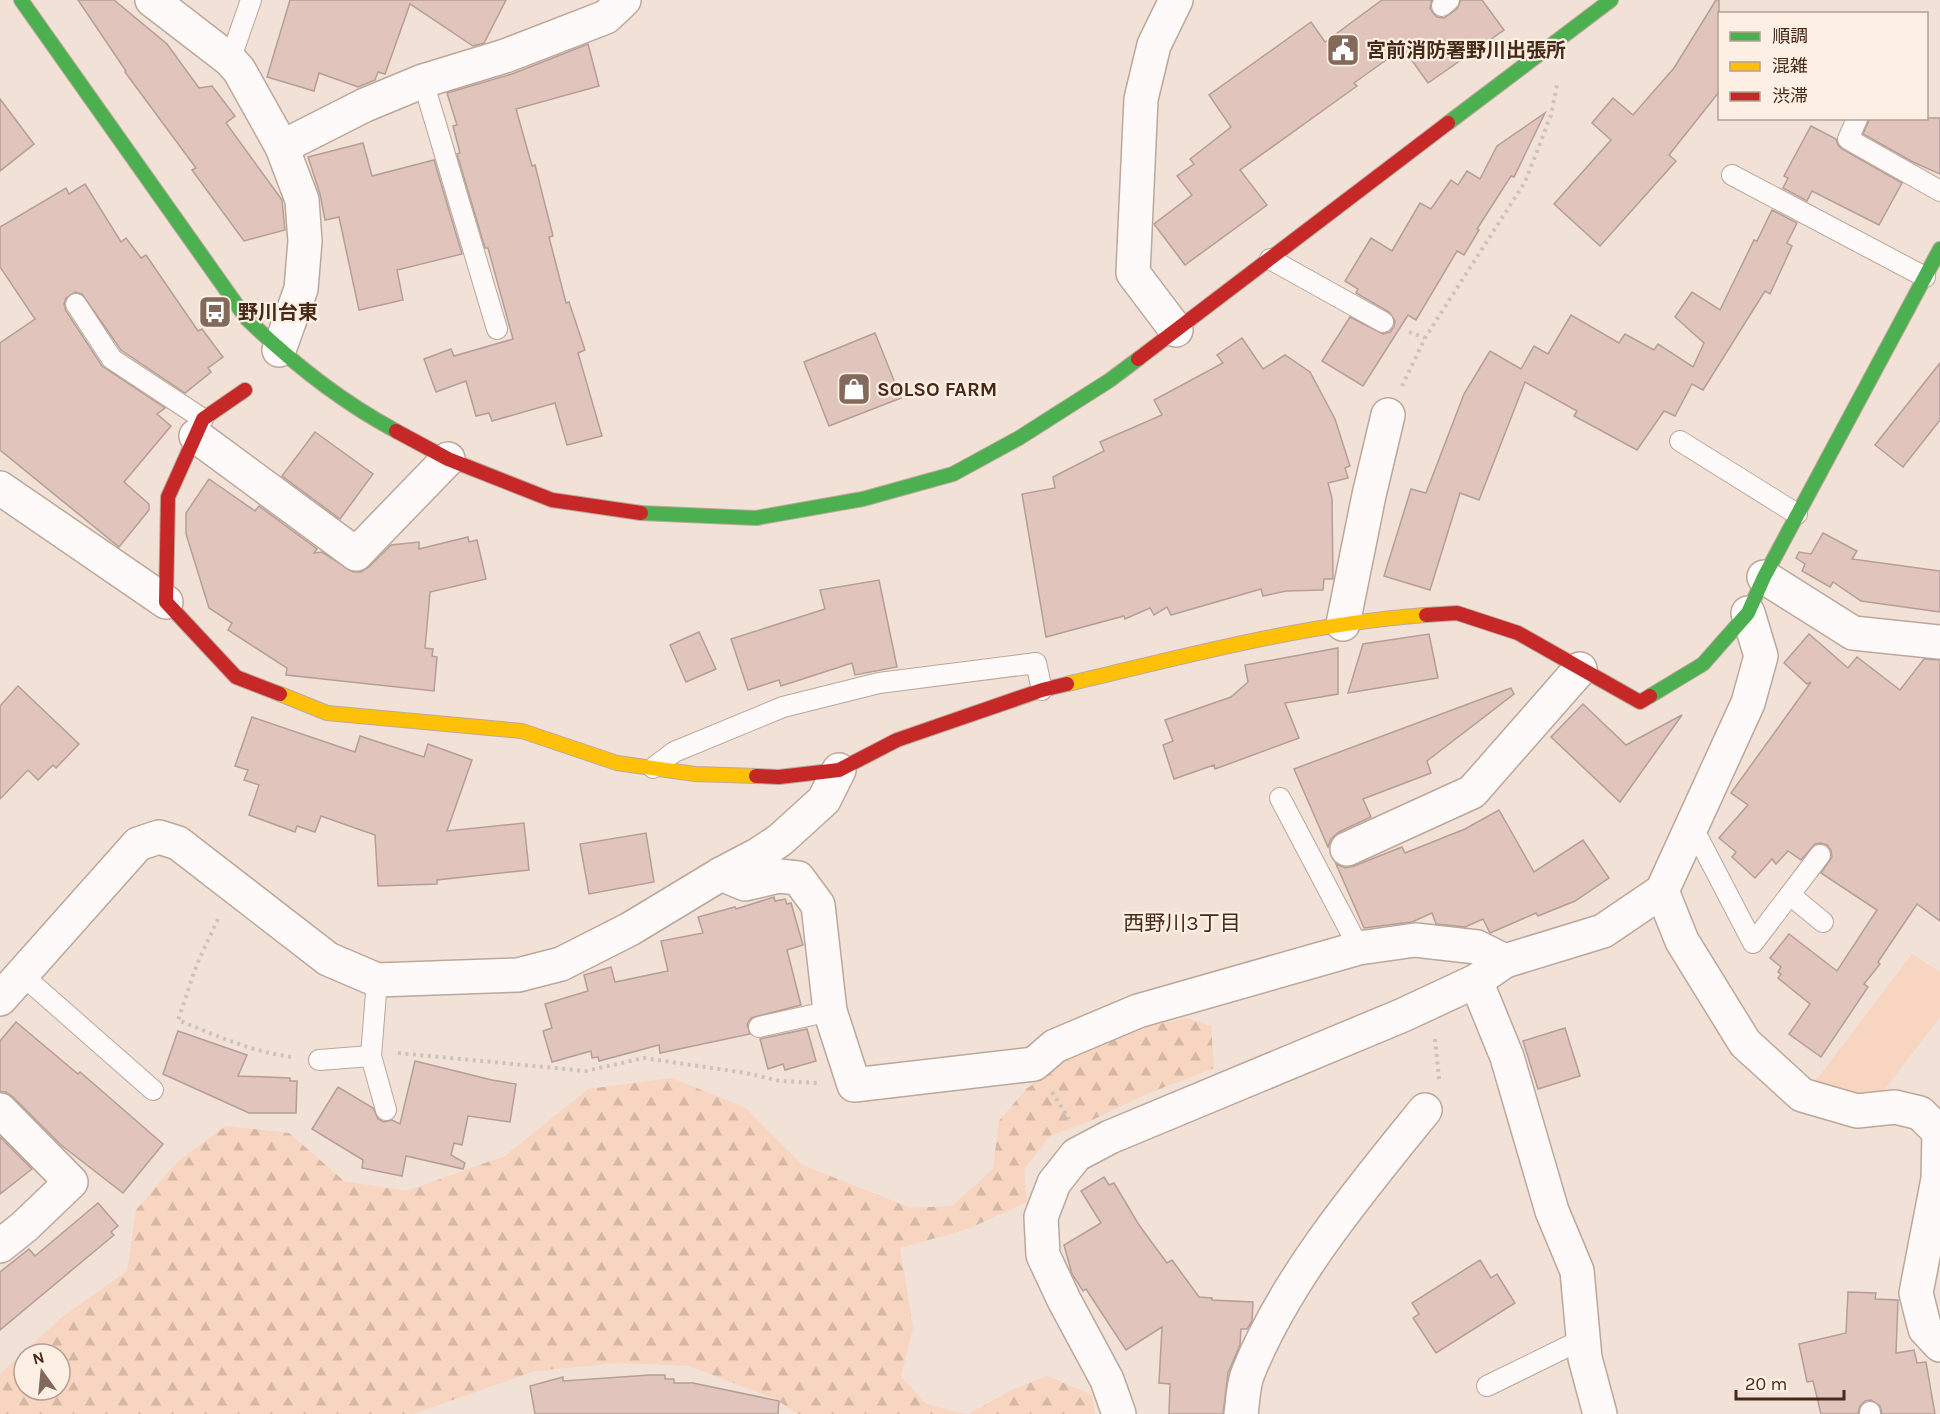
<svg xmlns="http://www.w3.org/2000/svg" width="1940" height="1414" font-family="Karla,'Noto Sans JP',sans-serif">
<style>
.forest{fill:url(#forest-firs);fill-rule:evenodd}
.green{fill:#f7d5c0}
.building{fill:#e1c5bc;stroke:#b49e96;stroke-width:1.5}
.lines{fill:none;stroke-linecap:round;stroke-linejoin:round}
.lane-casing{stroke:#bda79a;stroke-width:22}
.street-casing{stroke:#bda79a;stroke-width:36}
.fast-casing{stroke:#bda79a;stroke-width:16}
.slow-casing{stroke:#bda79a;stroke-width:16}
.jam-casing{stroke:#bda79a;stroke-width:16}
.path{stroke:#ccc3bc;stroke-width:4;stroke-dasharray:3 4.5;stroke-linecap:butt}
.lane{stroke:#fdfaf9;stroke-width:20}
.street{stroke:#fdfaf9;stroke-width:33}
.fast{stroke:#4caf50;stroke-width:14}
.slow{stroke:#ffc107;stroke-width:14}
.jam{stroke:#c62828;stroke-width:14}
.labels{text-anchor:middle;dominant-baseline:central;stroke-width:4.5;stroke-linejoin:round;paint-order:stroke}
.poi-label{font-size:20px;font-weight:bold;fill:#462916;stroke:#feefe5;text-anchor:start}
.neighbourhood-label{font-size:21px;fill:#462916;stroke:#feefe5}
</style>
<defs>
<pattern id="forest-firs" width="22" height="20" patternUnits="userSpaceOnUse" patternTransform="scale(1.5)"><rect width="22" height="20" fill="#f7d5c0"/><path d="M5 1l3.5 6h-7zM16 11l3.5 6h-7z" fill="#d5b7a4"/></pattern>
</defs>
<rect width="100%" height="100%" fill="#f2e1d6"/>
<g class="forest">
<path d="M1187 1018 1211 1026 1214 1068 1149 1093 1088 1122 1050 1136 1024 1169 1027 1202 968 1229 900 1248 913 1328 901 1376 926 1404 965 1414H797L777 1400 689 1366 618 1363 535 1371 413 1414H0V1374L61 1318 127 1271 136 1210 178 1161 226 1126 289 1133 344 1181 406 1191 505 1156 588 1089 672 1078 746 1108 802 1165 911 1208 952 1206 993 1169 999 1121 1026 1089 1071 1057 1137 1029ZM24 1354H60V1390H24Z"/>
<polygon points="1047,1376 1092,1395 1095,1414 968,1414 1014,1389"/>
</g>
<polygon class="green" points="1912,954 1940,972 1940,1017 1881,1094 1846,1093 1812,1086"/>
<g class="building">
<polygon points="78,0 114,0 167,44 199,88 212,86 235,116 226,123 282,200 285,230 244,241 192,170 196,168 125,72 126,71"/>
<polygon points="290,0 506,0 484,43 473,46 410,4 385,74 378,72 375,80 358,87 319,73 314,91 267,77"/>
<polygon points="1382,0 1432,0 1430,8 1433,13 1437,17 1444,18 1457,9 1461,0 1482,0 1504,30 1428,83 1403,48 1354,83 1357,86 1240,170 1267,205 1185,265 1154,224 1192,195 1177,176 1194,164 1190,159 1231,127 1209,95 1311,22 1325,42"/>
<polygon points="1716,0 1719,0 1719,92 1669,155 1676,161 1600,246 1554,204 1611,140 1592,123 1613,98 1633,115 1674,68"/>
<polygon points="588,44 599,86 516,109 532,166 535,165 553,236 549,237 566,303 569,302 585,350 578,353 602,436 567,445 555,403 492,421 489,413 476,416 466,381 436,392 424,359 451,349 454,356 513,339 488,248 485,248 457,154 460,153 453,126 457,125 447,93 512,74"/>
<polygon points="0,99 34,144 0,171"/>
<polygon points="1545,113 1514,177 1511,176 1477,229 1479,230 1464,255 1457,251 1416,320 1408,315 1363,386 1322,361 1350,317 1383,334 1390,332 1394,327 1395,321 1389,312 1356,293 1358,289 1345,281 1371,238 1392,251 1420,203 1431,209 1451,180 1458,185 1467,171 1480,179 1497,146"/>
<polygon points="1870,118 1940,118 1940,174 1913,162 1863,134"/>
<polygon points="1811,126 1836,139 1838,145 1842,149 1902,183 1879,225 1812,191 1807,201 1783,188 1788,178 1784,176"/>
<polygon points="363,143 372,176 434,160 462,254 397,270 403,300 359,310 339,217 325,220 320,194 308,157"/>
<polygon points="85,184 121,242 126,238 141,258 146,255 198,331 202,329 223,357 208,368 211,372 185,393 121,350 82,294 75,292 66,298 64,304 66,311 102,366 165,408 157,414 171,426 124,482 149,504 149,510 119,547 0,450 0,343 35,319 0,267 0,227 66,188 69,194"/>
<polygon points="1772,210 1797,223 1787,243 1792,246 1770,294 1765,291 1703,390 1692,384 1675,416 1664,411 1637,450 1574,416 1577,411 1525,382 1479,500 1460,493 1430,590 1384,576 1411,489 1426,493 1464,394 1490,351 1521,369 1534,346 1548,354 1571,315 1619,343 1625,334 1654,350 1658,344 1693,367 1704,343 1675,317 1692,292 1720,310 1754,240 1757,241"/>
<polygon points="875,333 901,398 829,426 804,362"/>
<polygon points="1242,338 1263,369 1285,355 1310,372 1335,419 1350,466 1345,468 1348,478 1328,483 1332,498 1333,579 1324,579 1323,590 1286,591 1263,596 1261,589 1171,615 1167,607 1154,615 1150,608 1125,619 1124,616 1046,637 1022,494 1055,488 1053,477 1104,451 1100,442 1162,415 1154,400 1223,363 1217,355"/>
<polygon points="1940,363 1940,420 1903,467 1875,445"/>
<polygon points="315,432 373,474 340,519 282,476"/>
<polygon points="209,479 255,511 259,506 317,549 314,553 322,552 353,572 361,572 369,567 391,545 419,542 419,549 468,537 469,542 477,540 486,579 430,592 425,648 433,649 432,656 437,657 434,691 286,675 287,668 228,630 232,623 209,608 186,534 186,513"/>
<polygon points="1823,533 1857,551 1852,559 1940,571 1940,612 1861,601 1833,582 1830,587 1802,571 1805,564 1796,558 1799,552 1811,554"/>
<polygon points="879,580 897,667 855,675 852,663 781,686 779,680 748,690 731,639 825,609 820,590"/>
<polygon points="699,632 716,669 686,682 670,645"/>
<polygon points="1429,634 1438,678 1348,693 1363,644"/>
<polygon points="1809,634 1848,668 1857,657 1900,690 1924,659 1940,660 1940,921 1917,904 1878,962 1880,964 1864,984 1868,987 1821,1057 1789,1034 1810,1004 1778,978 1781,974 1778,972 1781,967 1770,958 1789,934 1837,971 1877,910 1821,873 1832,857 1831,850 1827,845 1821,843 1815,844 1801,860 1788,851 1776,864 1772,859 1755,878 1732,857 1736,852 1719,838 1748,805 1731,793 1811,682 1807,684 1784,663"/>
<polygon points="1338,648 1338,694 1285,703 1299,738 1215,769 1214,765 1174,779 1163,745 1173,741 1165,720 1231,697 1248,682 1245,665"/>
<polygon points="18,686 79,744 56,768 53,765 38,780 28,770 0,799 0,706"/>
<polygon points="1511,688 1514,694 1427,761 1431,773 1363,799 1371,817 1339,832 1331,839 1328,847 1294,769"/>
<polygon points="1583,704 1626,745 1682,715 1620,802 1551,737"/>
<polygon points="252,717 355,752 360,736 424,757 428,744 472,760 447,831 524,823 529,870 437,880 437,884 378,886 375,835 321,816 315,832 297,826 295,832 249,815 259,785 244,780 248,770 235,766"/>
<polygon points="1499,810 1534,872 1583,840 1609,878 1575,901 1538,916 1536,913 1490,933 1483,919 1465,927 1436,924 1432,913 1412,922 1364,928 1336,864 1345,868 1354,866 1402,847 1405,853 1465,829"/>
<polygon points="646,833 654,882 589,894 580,844"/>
<polygon points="774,897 775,901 785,899 787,904 791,903 803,945 787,950 801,1005 751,1018 747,1024 750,1034 660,1053 659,1045 599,1061 598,1057 592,1058 591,1051 552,1062 543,1031 552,1028 545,1004 588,991 584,975 611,967 615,982 668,971 661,941 703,933 698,917 735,907 736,909"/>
<polygon points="16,1022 78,1074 80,1072 163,1144 123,1193 61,1145 13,1097 6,1092 0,1092 0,1041"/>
<polygon points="1565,1028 1580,1076 1538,1089 1523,1041"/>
<polygon points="807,1029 816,1061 785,1070 783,1064 768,1069 760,1039"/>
<polygon points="178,1031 247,1055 238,1076 290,1078 290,1081 297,1081 296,1113 249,1113 163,1074"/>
<polygon points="415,1061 492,1080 516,1084 510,1122 468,1116 462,1145 454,1143 451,1155 465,1163 463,1169 406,1156 402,1176 362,1168 363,1160 312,1129 338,1087 373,1108 378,1119 384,1122 392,1120 400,1124"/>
<polygon points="0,1137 32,1169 0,1194"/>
<polygon points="1104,1177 1109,1185 1114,1183 1139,1225 1167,1263 1172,1260 1199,1297 1212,1298 1212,1300 1253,1302 1252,1321 1247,1329 1241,1329 1240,1345 1228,1373 1223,1414 1169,1414 1170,1384 1159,1383 1162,1327 1126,1350 1086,1289 1083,1291 1072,1274 1064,1245 1101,1223 1081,1191"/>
<polygon points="98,1203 118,1226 111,1232 114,1235 0,1330 0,1272 29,1249 35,1256"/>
<polygon points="1480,1260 1491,1278 1497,1274 1515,1303 1436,1353 1413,1318 1419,1314 1412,1303"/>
<polygon points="1848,1292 1876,1293 1875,1299 1898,1300 1896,1353 1914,1350 1917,1363 1926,1362 1935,1414 1882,1414 1880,1406 1871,1400 1865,1401 1860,1406 1858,1414 1821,1414 1813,1381 1807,1382 1799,1344 1846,1333"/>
<polygon points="650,1375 665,1375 665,1379 674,1379 674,1383 693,1383 779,1401 778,1414 535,1414 530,1386 563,1377 563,1381"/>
</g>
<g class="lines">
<defs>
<g id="lane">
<polyline points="1442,6 1449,0"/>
<polyline points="230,60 251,0"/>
<polyline points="423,81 497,329"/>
<polyline points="1857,119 1848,139 1940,191"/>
<polyline points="1732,175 1925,277"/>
<polyline points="1270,259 1383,322"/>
<polyline points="76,304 112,359 203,419"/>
<polyline points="1680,441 1797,514"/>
<polyline points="653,768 674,752 783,707 879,683 1036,663 1042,690"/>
<polyline points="1280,798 1359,948"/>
<polyline points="1692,826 1753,943 1820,855"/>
<polyline points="1790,895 1823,922"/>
<polyline points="21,974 153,1090"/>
<polyline points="377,980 371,1056 386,1110"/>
<polyline points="759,1027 830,1011"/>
<polyline points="319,1060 371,1056"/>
<polyline points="1487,1386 1583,1339"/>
<polyline points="1870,1412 1870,1414"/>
</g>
<g id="street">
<polyline points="152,0 230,60 239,70 282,147 302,200 305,241 301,289 279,350"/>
<polyline points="282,147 365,105 423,81 505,56 606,17 624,0"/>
<polyline points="1176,330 1133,273 1141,99 1154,45 1176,0"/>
<polyline points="196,436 356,554 448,459"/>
<polyline points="0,488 166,602"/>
<polyline points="1764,577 1853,633 1940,642"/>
<polyline points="1343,624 1369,495 1388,415"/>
<polyline points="1347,849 1472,792 1580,669"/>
<polyline points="721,874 745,884 779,876 798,878 818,905 830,1011 854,1085 1034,1064 1055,1046 1138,1011 1359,948 1415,940 1477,947 1505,961"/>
<polyline points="1662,891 1682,941 1745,1043 1802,1095 1857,1111 1895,1107 1920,1113 1939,1132 1938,1179 1916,1293 1925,1329 1940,1345"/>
<polyline points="1476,981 1507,1057 1552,1211 1577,1271 1585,1358 1600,1414"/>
<polyline points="0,999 138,844 159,837 178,843 328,959 377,980 518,975 561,964 630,929 721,874 759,854 780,840 824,800 839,770"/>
<polyline points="0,1110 71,1182 24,1227 0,1246"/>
<polyline points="1119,1414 1107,1380 1064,1300 1043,1255 1041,1217 1054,1183 1076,1155 1110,1137 1403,1015 1476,981 1505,961 1603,931 1662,891 1748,703 1761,656 1748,613"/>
<path d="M1241 1414C1243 1401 1243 1385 1248 1373 1286 1278 1361 1189 1425 1110"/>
</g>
<g id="fast">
<path d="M21 0 246 318C291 362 340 401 396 431"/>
<polyline points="1448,123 1611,0"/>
<polyline points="641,513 756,518 863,499 953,474 1019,438 1110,380 1138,359"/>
<polyline points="1650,696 1703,664 1748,613 1764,577 1940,249"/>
</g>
<g id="slow">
<path d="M1067 684C1185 656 1304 624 1426 615"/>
<polyline points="280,694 327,713 522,731 617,763 695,774 756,776"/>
</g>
<g id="jam">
<polyline points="1138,359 1448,123"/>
<polyline points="245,390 203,419 168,497 166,602 236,677 280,694"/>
<polyline points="396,431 448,459 552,500 641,513"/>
<polyline points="1426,615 1457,613 1518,633 1640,702 1650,696"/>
<polyline points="756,776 779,777 839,770 897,740 1042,690 1067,684"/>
</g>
</defs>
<use href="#lane" class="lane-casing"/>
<use href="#street" class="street-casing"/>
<use href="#fast" class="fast-casing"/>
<use href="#slow" class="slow-casing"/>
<use href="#jam" class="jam-casing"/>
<g class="path">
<polyline points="1409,332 1425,338"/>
<polyline points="1402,386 1425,338 1525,182 1551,115 1557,85"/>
<path d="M218 919 197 964 178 1020C215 1035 252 1052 292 1057"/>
<polyline points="1435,1039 1439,1079"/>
<polyline points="398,1053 586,1071 644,1058 746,1073 780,1081 818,1083"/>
<polyline points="1052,1092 1069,1119"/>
</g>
<use href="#lane" class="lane"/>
<use href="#street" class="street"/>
<use href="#fast" class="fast"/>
<use href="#slow" class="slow"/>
<use href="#jam" class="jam"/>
</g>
<defs>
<symbol id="civic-square" viewBox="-11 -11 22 22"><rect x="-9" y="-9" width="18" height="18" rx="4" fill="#826959" stroke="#feefe5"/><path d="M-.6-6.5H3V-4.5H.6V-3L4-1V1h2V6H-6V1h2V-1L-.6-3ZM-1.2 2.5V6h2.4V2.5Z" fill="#fff"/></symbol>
<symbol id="bus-square" viewBox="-11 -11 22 22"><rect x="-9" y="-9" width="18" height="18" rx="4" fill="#826959" stroke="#feefe5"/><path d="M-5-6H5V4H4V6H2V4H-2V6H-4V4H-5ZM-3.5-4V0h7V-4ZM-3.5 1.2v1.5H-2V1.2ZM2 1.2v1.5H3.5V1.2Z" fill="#fff"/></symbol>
<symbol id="shop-square" viewBox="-11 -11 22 22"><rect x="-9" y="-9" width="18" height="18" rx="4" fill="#826959" stroke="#feefe5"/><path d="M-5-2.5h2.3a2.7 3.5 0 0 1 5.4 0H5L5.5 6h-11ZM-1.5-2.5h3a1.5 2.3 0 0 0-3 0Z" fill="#fff"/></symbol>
</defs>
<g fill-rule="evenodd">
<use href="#civic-square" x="1324" y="31" width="38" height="38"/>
<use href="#bus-square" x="196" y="293" width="38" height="38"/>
<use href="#shop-square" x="835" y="370" width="38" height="38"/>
</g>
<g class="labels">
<g class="poi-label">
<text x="1366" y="50">宮前消防署野川出張所</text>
<text x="238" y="312">野川台東</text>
<text x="877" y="389">SOLSO FARM</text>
</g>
<g class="neighbourhood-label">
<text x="1182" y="923">西野川3丁目</text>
</g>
</g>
<rect x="1718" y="12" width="210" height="108" fill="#feefe5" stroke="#b4a092" stroke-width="1.5"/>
<rect x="1730" y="32" width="30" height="9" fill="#4caf50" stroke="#b4a092" stroke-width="1.5"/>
<text x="1772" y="42" font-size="18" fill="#462916">順調</text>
<rect x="1730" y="62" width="30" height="9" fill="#ffc107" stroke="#b4a092" stroke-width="1.5"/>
<text x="1772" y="72" font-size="18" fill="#462916">混雑</text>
<rect x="1730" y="92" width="30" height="9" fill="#c62828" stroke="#b4a092" stroke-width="1.5"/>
<text x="1772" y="102" font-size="18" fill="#462916">渋滞</text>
<g transform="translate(42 1372) rotate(345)"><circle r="28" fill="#feefe5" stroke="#b4a092" stroke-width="1.5"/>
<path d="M0-4.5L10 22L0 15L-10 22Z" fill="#826959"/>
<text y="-9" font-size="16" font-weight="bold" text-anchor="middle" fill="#462916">N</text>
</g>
<path d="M1736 1390v9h108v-9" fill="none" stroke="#462916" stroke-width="3"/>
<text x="1745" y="1390" font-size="18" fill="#462916" stroke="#feefe5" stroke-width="4.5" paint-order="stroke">20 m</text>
</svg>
